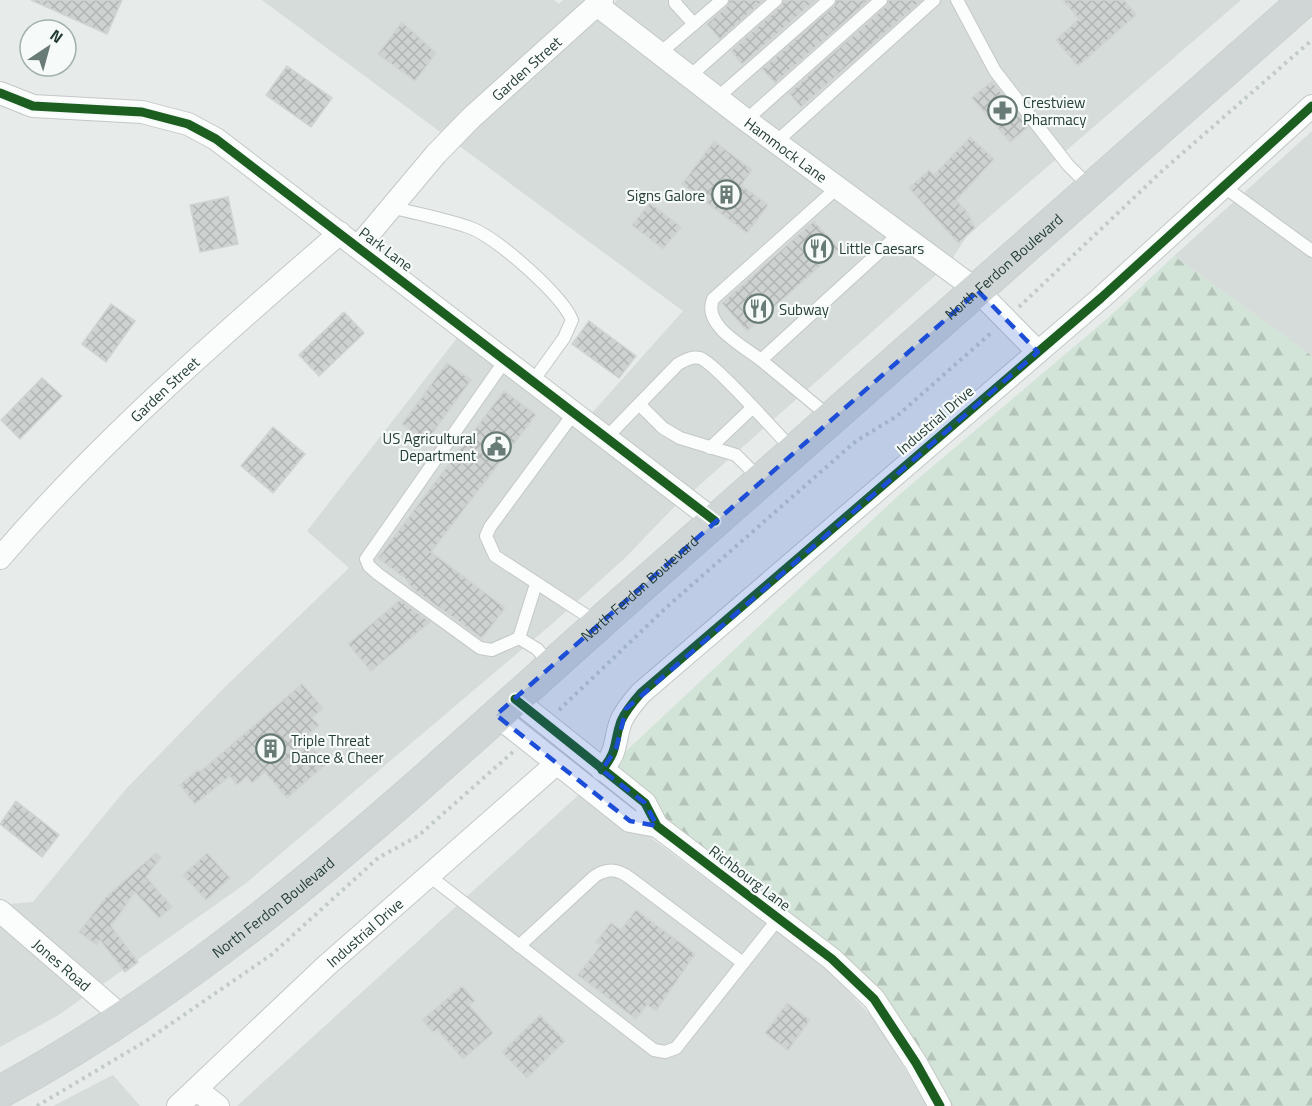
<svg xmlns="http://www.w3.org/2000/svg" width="1312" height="1106" font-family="'Titillium Web',sans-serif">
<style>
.built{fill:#d5dcd9}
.forest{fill:url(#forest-firs)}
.building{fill:url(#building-cross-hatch);stroke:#d0d4d2;stroke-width:1.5}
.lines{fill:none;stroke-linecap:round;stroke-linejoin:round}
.service-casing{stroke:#c4c8c6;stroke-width:14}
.minor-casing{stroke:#c4c8c6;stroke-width:24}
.primary-casing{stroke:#c2cac8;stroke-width:34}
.path{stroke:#c2cbc8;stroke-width:4;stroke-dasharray:3 4.5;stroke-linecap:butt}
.service{stroke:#fbfcfc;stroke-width:12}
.minor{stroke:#fbfcfc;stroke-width:22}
.primary{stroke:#d0d6d5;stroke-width:33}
.cycleway-casing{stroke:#f6faf8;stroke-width:13}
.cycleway{stroke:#1b5e20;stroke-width:9}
.marked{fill:#1d4ed8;fill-opacity:0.2;stroke:#1d4ed8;stroke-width:4.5;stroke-dasharray:12 8;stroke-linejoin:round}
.labels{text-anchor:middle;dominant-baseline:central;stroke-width:4.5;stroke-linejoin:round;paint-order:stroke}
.street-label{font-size:15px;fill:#253e38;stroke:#f6faf8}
.poi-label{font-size:15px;fill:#253e38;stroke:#f6faf8;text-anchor:start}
</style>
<defs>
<pattern id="forest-firs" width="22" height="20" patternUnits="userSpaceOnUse" patternTransform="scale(1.5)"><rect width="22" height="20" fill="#d2e3d7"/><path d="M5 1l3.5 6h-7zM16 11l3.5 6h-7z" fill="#b4c4b9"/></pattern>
<pattern id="building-cross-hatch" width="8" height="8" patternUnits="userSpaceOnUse" patternTransform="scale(1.5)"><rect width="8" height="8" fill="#ced2d1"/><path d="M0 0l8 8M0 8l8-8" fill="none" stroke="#b1b5b4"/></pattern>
</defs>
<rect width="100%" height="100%" fill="#e7ebe9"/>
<g class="built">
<polygon points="262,0 554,0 559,4 563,0 588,0 545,36 443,134"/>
<polygon points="617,0 1241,0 967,236 952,259 739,101 613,3"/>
<polygon points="596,18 936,275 693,491 592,413 683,311 458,145"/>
<polygon points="1312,131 1312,356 1174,256"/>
<polygon points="457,338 676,505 625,558 553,623 245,884 103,984 9,904 33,902 126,789 224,688 349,568 307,531"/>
<polygon points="585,789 825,967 876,1021 927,1106 237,1106"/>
<polygon points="0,926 84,997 57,1016 0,1047"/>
<polygon points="113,1075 140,1106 53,1106"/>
</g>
<polygon class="forest" points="1174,256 1312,356 1312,1106 953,1106 925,1057 882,992 657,815 607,769 899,495 1108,318"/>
<g class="building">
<polygon points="31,0 122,0 107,34"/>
<polygon points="730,0 764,0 720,39 707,24 727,6"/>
<polygon points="784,0 816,0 742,64 731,51 781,6"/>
<polygon points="837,0 869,0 775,83 762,69 834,6"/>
<polygon points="889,0 922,0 801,107 789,93 886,6"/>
<polygon points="1063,0 1124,0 1136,15 1078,66 1056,40 1079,19"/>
<polygon points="402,22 436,53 415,81 378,54"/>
<polygon points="287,66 332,98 311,127 266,95"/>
<polygon points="992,81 1028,127 1010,142 972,98"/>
<polygon points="970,137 994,159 956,200 967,212 975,228 958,243 909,188 929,170 934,175"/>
<polygon points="714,141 752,170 741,185 768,205 747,233 682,184"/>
<polygon points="228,197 238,244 200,252 190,205"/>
<polygon points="650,203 681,227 663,249 632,225"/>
<polygon points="814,221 839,249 747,331 722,303"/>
<polygon points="111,304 135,321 106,362 82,344"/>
<polygon points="344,312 364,333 319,376 299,355"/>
<polygon points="589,321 636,356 619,378 572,344"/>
<polygon points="447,363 471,380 426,442 402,424"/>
<polygon points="42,378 62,396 20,439 1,420"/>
<polygon points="504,391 536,415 431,552 505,608 482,638 413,589 405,578 378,558"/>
<polygon points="273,427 305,454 273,493 241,466"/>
<polygon points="400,600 430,622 371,671 348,644"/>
<polygon points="302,684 323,708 312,718 319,725 304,738 326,764 287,798 265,772 252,783 247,776 237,785 230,776 195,804 180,785 198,770 200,772"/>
<polygon points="16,801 59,835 42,857 0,824"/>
<polygon points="156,853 161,857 146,877 172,907 159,918 135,892 111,926 138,962 125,972 100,940 97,945 79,932 106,897"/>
<polygon points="207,853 230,878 206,900 183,875"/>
<polygon points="636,910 695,954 656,1011 647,1005 636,1019 578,975 601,945 596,942 611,923 621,930"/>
<polygon points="462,986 475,1001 469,1005 493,1033 463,1059 437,1029 433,1032 422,1020"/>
<polygon points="787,1003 810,1020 788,1050 765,1033"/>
<polygon points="540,1015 565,1041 527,1078 502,1052"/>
</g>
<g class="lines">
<defs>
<g id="service">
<polyline points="675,0 675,3 694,24"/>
<polyline points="957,0 995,71 1068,165 1092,189"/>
<polyline points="660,53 722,0"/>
<polyline points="690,76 776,0"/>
<polyline points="717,98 829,0"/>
<polyline points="746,120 881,0"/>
<polyline points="776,142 934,0"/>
<polyline points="1223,186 1312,251"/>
<path d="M391 207C417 214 446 219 471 228 497 238 561 294 572 320L564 338 533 381"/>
<polyline points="506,359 366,559 369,566 378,574 480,648 492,650 519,638 537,649 552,666"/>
<path d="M761 360C743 346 702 325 713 299L837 188"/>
<polyline points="640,405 663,428 680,438 736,455 761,480"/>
<polyline points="574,413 490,527 486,536 495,556 598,623"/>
<polyline points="831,418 761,360 899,234"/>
<path d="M606 438 678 364C686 360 691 356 700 358 714 362 779 436 794 451"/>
<polyline points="710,448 752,408"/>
<polyline points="519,638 536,584"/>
<polyline points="428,875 654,1050 665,1052 676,1048 778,919"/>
<path d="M519 946 595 876C608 868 618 869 630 878L743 963"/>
</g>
<g id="minor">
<path id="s1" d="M597 5 746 120 978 291 1038 352"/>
<polyline points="0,93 33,106 142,112 188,124 216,139 715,521"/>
<path id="s2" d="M358 247 436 154 471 118 602 0"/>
<path id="s3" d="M0 558C102 439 222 335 340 233"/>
<polyline points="515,699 645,803 657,826 832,959 874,999 916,1063 940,1106"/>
<polyline points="496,715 630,821 657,826"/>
<path d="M602 770C619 749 613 743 621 721 626 710 633 702 641 693L1101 298 1312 106"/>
<path id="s4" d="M0 911 125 1019"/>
<polyline points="197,1090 218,1106"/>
<path id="s5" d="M178 1106 326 966 556 764"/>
</g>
<g id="primary">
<path id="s6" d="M0 1092C230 968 418 785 612 612 843 408 1074 204 1305 0"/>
</g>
</defs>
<use href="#service" class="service-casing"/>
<use href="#minor" class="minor-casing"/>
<use href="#primary" class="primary-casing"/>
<g class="path">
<polyline points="1019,307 1162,171 1312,40"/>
<polyline points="559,710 669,605 856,441 897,416 991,333"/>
<polyline points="37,1106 146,1041 271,955 378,858 418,836 514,751"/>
</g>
<use href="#service" class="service"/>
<use href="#minor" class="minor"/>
<use href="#primary" class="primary"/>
<defs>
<g id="cycleway">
<polyline points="0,93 33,106 142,112 188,124 216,139 715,521"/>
<polyline points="515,699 645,803 657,826 832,959 874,999 916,1063 940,1106"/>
<path d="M602 770C619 749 613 743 621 721 626 710 633 702 641 693L1101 298 1312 106"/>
</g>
</defs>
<use href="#cycleway" class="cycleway-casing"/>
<use href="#cycleway" class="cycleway"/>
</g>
<path class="marked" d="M978 291 1038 352 626 709 616 749 602 770 645 803 657 826 630 821 496 715Z"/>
<defs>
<symbol id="pharmacy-ring" viewBox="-11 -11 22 22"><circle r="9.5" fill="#f6faf8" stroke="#697b76" stroke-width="1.5"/><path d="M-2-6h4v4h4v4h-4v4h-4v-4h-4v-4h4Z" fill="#697b76"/></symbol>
<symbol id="building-ring" viewBox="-11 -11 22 22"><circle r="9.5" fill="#f6faf8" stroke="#697b76" stroke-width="1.5"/><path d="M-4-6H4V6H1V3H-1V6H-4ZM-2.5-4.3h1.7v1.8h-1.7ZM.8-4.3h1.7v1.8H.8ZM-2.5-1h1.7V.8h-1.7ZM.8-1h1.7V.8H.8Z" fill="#697b76"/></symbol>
<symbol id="restaurant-ring" viewBox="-11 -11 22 22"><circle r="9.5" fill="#f6faf8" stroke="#697b76" stroke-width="1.5"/><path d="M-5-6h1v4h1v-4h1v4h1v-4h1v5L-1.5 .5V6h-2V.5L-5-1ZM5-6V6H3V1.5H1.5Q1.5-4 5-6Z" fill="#697b76"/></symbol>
<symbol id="civic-ring" viewBox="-11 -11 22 22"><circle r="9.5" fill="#f6faf8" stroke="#697b76" stroke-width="1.5"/><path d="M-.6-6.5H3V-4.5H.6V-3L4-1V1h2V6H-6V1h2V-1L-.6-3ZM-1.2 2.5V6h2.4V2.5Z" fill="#697b76"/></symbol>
</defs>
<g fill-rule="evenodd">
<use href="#pharmacy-ring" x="986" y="94" width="33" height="33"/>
<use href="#building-ring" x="710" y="178" width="33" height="33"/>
<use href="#restaurant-ring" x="802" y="232" width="33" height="33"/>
<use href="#restaurant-ring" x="742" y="292" width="33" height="33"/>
<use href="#civic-ring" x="480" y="430" width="33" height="33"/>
<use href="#building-ring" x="254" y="732" width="33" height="33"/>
</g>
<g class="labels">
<g class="street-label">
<text stroke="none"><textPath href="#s2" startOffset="246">Garden Street</textPath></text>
<text stroke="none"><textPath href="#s1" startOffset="238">Hammock Lane</textPath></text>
<text transform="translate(386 249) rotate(37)">Park Lane</text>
<text stroke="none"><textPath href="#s6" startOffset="1302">North Ferdon Boulevard</textPath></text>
<text stroke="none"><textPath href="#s3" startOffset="236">Garden Street</textPath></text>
<text transform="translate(935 420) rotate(-41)">Industrial Drive</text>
<text stroke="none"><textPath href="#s6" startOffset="816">North Ferdon Boulevard</textPath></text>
<text transform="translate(750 878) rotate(37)">Richbourg Lane</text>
<text stroke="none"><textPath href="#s6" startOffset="330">North Ferdon Boulevard</textPath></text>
<text stroke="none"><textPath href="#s5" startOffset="255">Industrial Drive</textPath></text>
<text stroke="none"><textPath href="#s4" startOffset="82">Jones Road</textPath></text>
</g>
<g class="poi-label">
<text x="1023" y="102">Crestview<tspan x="1023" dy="17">Pharmacy</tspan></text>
<text x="705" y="195" text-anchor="end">Signs Galore</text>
<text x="839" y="248">Little Caesars</text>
<text x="779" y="309">Subway</text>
<text x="476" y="438" text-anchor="end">US Agricultural<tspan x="476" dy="17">Department</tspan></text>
<text x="291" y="740">Triple Threat<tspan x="291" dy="17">Dance &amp; Cheer</tspan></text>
</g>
</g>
<g transform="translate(48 48) rotate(36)"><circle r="28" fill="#f6faf8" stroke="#a2afab" stroke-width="1.5"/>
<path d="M0-4.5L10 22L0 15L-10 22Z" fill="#697b76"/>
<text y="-9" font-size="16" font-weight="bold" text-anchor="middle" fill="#253e38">N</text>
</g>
</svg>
